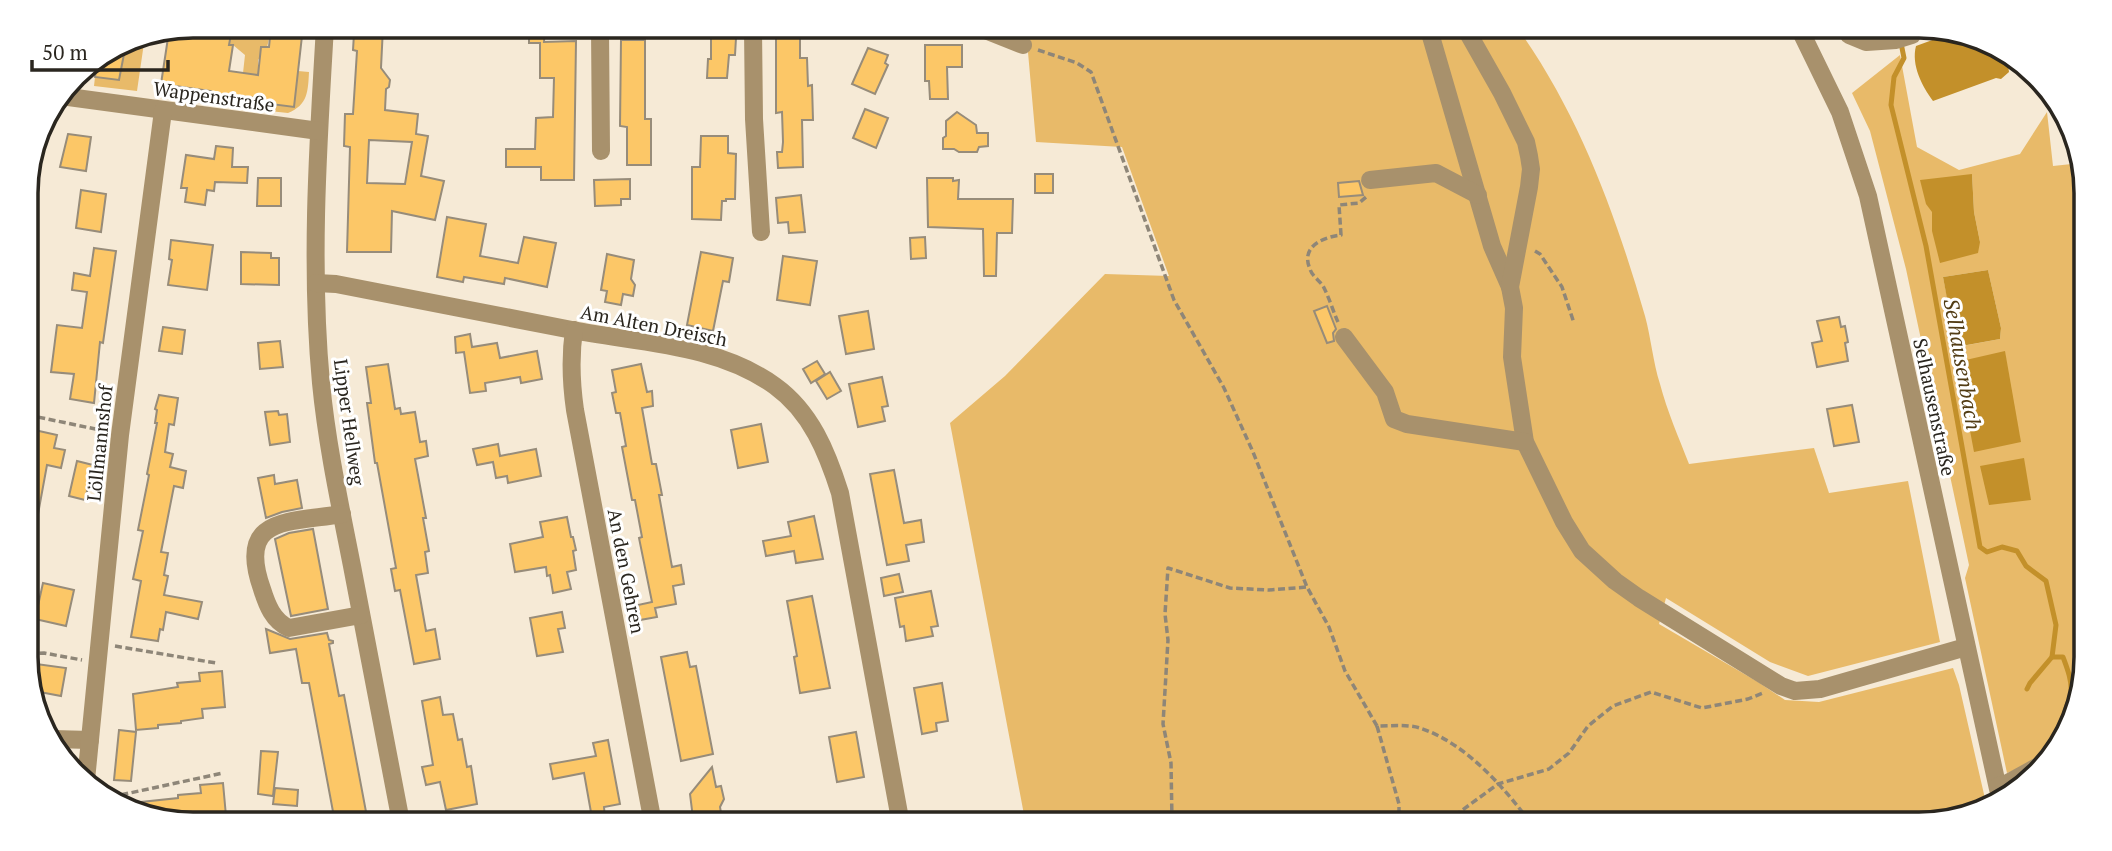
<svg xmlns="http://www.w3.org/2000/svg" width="2112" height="851" font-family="'PT Serif',serif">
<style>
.green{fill:#e8ba69;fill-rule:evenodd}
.water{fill:#c3902a}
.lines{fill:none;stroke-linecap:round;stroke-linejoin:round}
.stream{stroke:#c3902a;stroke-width:5}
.building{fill:#fcc767;stroke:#978c7a;stroke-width:2;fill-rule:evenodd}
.path{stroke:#8e8678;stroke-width:3.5;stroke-dasharray:7 3.5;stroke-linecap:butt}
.minor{stroke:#a8916c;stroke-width:18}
.labels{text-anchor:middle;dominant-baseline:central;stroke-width:6;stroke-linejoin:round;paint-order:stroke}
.street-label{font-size:19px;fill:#2a261f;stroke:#fff}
.water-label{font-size:21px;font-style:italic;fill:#523c14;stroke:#fff}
.rim{fill:none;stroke:#2a261f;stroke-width:3.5}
</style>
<rect width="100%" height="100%" fill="#f6ead6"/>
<g class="green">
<path d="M210 26 275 27 274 35H270L267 47 258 60V65L268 67 263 103 293 107 298 71 309 72C308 91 308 105 288 113L260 110 261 97 246 74 243 73 245 55 233 45H229L232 30Z"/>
<path d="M1026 30 1521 33C1581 119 1616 216 1645 316 1651 338 1653 362 1660 384 1667 411 1679 438 1689 464L1814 448 1829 493 1908 481 1940 642 1808 676 1770 662 1666 598 1659 624 1758 682 1785 700 1819 702 1953 668 1959 685 1986 803 1929 824 1025 820 950 423 1005 376 1105 274 1169 276 1122 147 1036 142Z"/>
<polygon points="145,36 137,91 94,86 95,77 119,80 124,54 123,43 130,39"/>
<path d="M1900 55 1917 147 1959 170 2020 154 2047 112 2053 166 2081 163 2084 171 2077 712 2049 750 2027 765 2007 773 1965 578 1969 565 1906 269 1870 131 1852 93ZM1972 174 1974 212 1980 242 1932 231V212ZM1988 270 2001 328 2000 339 1957 347 1943 277Z"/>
</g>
<g class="water">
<path d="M1946 35H1973L2007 58 2009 72 2001 79 1996 78 1933 101C1922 86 1911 65 1916 46Z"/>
<polygon points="1972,174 1974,212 1980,242 1978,253 1940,263 1932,231 1932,212 1926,204 1920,180"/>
<polygon points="1988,270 2001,328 2000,339 1956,347 1943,277"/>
<polygon points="2005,351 2021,442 1974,452 1957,362"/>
<polygon points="2024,458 2031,500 1989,505 1980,466"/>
</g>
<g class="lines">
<g class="stream">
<path d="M1901 43 1904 58 1894 77 1891 105 1926 246 1980 547 1987 552 2002 547 2017 551 2026 566 2046 581 2056 625 2052 657H2063C2067 668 2072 680 2071 692 2070 701 2064 711 2062 721"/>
<polyline points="2027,689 2030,683 2052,657"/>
</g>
</g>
<g class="building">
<polygon points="193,26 232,29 229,45 233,45 229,71 258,75 261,47 269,47 270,37 287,38 289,27 303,27 294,107 263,103 264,99 211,93 211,91 161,84 169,31"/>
<path d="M357 27H383L381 68 390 80 389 87 386 89 385 110 418 114 416 134 428 136 421 176 444 181 435 220 392 211 391 252H347L350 147 344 146 345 114H353L357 51 353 50 354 34H356ZM369 140 412 142 405 184 367 183Z"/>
<polygon points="529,28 545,28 544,42 576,41 574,180 541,180 541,167 506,167 506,149 535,149 536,118 553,117 554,78 540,78 540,43 529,43"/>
<polygon points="715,29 734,29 734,38 736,38 735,55 729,55 727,78 707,78 708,59 711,59 711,38 715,38"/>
<polygon points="800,32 800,58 807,58 808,86 812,85 813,120 802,120 803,167 778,168 777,152 782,152 783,142 782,112 776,113 776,33"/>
<polygon points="621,40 645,40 645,119 651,119 651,165 627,165 627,127 620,126"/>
<polygon points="925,45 962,45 962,67 947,67 948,99 930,99 929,81 925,81"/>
<polygon points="868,48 888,55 885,63 888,65 875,94 852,84"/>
<polygon points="108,52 124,54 119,80 95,77 98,59"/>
<polygon points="865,109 888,118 876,148 853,138"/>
<polygon points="957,112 976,125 977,133 988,133 988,146 979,147 977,152 959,152 954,149 943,149 943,138 946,136 946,121"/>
<polygon points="68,134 91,137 86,171 60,167"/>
<polygon points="701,136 728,136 728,153 736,154 735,199 726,199 726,201 722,201 721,220 692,219 692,167 700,167"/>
<polygon points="216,146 233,148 232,167 248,167 247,183 215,182 214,191 207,190 205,205 185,202 187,188 181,188 186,155 214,159"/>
<rect x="1035" y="174" width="18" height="19"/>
<polygon points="258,178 281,178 281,206 257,206"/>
<polygon points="927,178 953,178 953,181 959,180 958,199 1013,199 1012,233 997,233 996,276 984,276 983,229 928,227"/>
<polygon points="630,179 630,199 621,199 621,205 595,206 594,180"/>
<polygon points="1359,181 1363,195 1339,197 1338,183"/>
<polygon points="81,190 106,194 101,232 76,228"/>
<polygon points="801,195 805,232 789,233 788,222 778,223 776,198"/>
<polygon points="447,217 486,224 480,256 518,263 524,237 556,243 547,287 505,278 504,284 464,277 463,282 437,277"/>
<polygon points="925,237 926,258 911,259 910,238"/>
<polygon points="171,240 213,245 207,290 168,285 172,260 169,259"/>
<polygon points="94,248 116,251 103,343 100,342 94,403 70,399 74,374 51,372 57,325 82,328 87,292 72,290 74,273 90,276"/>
<polygon points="241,252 271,253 271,258 279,258 279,285 241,284"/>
<polygon points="701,252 733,258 729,282 723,281 713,331 687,325"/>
<polygon points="607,254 634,260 631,279 635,285 633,296 623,294 621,305 605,302 607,291 601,290"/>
<polygon points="783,256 817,261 810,305 777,300"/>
<polygon points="1327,306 1336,329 1333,333 1334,341 1327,343 1314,311"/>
<polygon points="868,311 874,349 846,354 839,316"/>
<polygon points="1839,317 1841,327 1845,326 1848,342 1845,343 1848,361 1817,367 1812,343 1822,341 1817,321"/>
<polygon points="163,327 185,330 182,354 159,351"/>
<polygon points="470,334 472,347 497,343 500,358 537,351 542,379 521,383 520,377 485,383 486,391 470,393 464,352 456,353 455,337"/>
<polygon points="280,341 283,367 260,369 258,343"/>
<polygon points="817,361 825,374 811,383 803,369"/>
<polygon points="388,364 395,409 400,408 401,414 415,412 420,442 426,441 428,456 415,459 426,518 423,518 429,551 425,552 428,573 416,575 426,631 435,629 440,659 414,664 400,590 395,591 391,569 396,568 377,463 375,463 367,403 371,403 366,367"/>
<polygon points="641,364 647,392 652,391 653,406 642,408 652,464 656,464 662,495 659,495 672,567 681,565 684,584 673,586 676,604 655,608 657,617 640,620 638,605 652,602 639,538 642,537 635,500 632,500 622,447 626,446 620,413 616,413 612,393 616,392 612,370"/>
<polygon points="830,372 841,391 827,399 816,381"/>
<polygon points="882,377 888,406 882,407 885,421 858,427 849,384"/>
<polygon points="159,395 178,398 174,425 169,424 165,452 173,454 170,467 186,471 183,488 174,486 161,552 168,553 164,575 168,576 164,595 202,602 198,619 166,612 163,630 160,629 158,641 131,637 141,581 133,579 143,531 138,530 149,475 147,474 157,423 155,423 157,410 155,409"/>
<polygon points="1852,405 1859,442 1834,446 1827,409"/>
<polygon points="278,411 279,415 287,414 290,442 270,445 265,412"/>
<polygon points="761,424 768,462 738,468 731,430"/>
<polygon points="30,429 57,435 54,448 65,450 61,468 47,465 36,525 28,525 28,438"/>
<polygon points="498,444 500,456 536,449 541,476 508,483 507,476 496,478 493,462 477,465 473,449"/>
<polygon points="77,461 93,465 85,500 69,496"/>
<polygon points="894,470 904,523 921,520 924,542 906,545 909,561 887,565 870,474"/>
<polygon points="274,475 275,484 297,480 302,508 282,512 266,518 258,478"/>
<polygon points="814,516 823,559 796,563 794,551 766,556 763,541 791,536 788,522"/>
<polygon points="567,517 571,537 573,537 576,550 573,551 576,570 567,572 571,589 553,593 550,575 547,576 546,567 515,572 510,544 543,537 540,522"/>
<polygon points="313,529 328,609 291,616 275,539 289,533"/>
<polygon points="899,574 903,592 884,596 881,578"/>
<polygon points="43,583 74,590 66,626 35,619"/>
<polygon points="931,591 938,626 931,627 933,636 906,641 904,626 900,627 895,598"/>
<polygon points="812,596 830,688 800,693 794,657 797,656 787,601"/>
<polygon points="562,612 565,628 558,629 563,652 537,656 530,618"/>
<polygon points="266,629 290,639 327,633 329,640 333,641 333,643 329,644 339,696 344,695 367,817 334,817 309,683 302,683 296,649 270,653"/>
<polygon points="687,652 690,667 696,666 713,754 681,761 661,657"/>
<polygon points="29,663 66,668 61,696 29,690"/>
<polygon points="222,671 225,707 202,709 203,718 181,721 181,723 158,725 158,728 136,730 133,694 178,687 177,683 200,681 199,673"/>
<polygon points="942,683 948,721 936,723 937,731 922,734 914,688"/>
<polygon points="440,697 443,715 453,714 458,740 462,739 467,767 471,766 477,804 446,810 440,782 426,785 422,767 433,765 422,701"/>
<polygon points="119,730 136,732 131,781 114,780"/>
<polygon points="856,732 864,777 837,782 829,737"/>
<polygon points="608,740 620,804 604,807 605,818 592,818 584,773 553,779 550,764 596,756 593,743"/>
<polygon points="261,751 278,752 273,796 258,794"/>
<polygon points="712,767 716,787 721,786 724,799 720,807 722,819 693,818 690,794"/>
<polygon points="223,783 226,816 139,816 122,804 178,798 178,795 201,793 200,785"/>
<polygon points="275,788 298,790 297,806 273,804"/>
</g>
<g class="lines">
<g class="path">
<path d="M1038 50 1077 63 1091 72 1174 300 1224 388 1253 452 1307 587 1329 627 1345 671 1377 726C1390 726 1407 724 1420 728 1465 743 1502 785 1530 822"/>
<polyline points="1535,251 1540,254 1562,287 1574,323"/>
<path d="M1338 322C1333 311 1329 297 1323 286 1319 280 1312 276 1310 269 1300 246 1324 237 1341 235L1339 205 1359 203 1366 197"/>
<polyline points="28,415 105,431"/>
<polyline points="115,646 216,663"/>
<polyline points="29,654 44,653 82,660"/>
<polyline points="1377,726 1399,804 1399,822"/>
<polyline points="111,797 223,773"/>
<polyline points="1172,821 1171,763 1163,724 1168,640 1165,614 1168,568 1230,588 1269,590 1307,587"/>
<polyline points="1446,822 1498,784 1549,769 1569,753 1588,726 1613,706 1651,692 1702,708 1748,699 1763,693"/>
</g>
<g class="minor">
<path d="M325 27C318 145 310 265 321 383 327 445 340 505 352 566 368 650 384 733 400 817"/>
<polyline points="600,28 601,151"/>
<polyline points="753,29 754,119 761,232"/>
<polyline points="985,30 1023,45"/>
<polyline points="1430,33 1492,246 1510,287"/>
<polyline points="1468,33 1502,93 1526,142 1529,156 1531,169 1529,187 1510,287 1514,308 1512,357 1525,442 1564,522 1582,551 1615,581 1639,598 1781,686 1795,691 1820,689 1966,647"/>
<polyline points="1802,34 1840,112 1868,196 2000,798"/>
<polyline points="1849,35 1866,42 1896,40 1912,35"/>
<polyline points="61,96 319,131"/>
<polyline points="1370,180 1436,173 1478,195"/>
<path d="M316 283 336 284C415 299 493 315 572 330 640 343 717 344 775 386 811 412 827 452 840 493L900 819"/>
<path d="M574 330C570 357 571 382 575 410L652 818"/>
<polyline points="1344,337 1385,392 1394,419 1407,424 1525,442"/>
<path d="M342 514C288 523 236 516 262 589 267 605 273 621 289 628L361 615"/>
<polyline points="53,739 90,740"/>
<polyline points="86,780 120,435 163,111"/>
<polyline points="1998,786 2008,783 2037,767"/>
</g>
</g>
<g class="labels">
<g class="street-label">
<text transform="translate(214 96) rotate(8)">Wappenstraße</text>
<text transform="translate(654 325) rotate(11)">Am Alten Dreisch</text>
<text transform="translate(1935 407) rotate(78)">Selhausenstraße</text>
<text transform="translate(350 422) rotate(82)">Lipper Hellweg</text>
<text transform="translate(99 443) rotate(-84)">Löllmannshof</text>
<text transform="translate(627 571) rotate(79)">An den Gehren</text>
</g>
<g class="water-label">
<text transform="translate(1963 364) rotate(80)">Selhausenbach</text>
</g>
</g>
<path d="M0 0H2112V851H0ZM193 38H1919A155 155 0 0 1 2074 193V657A155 155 0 0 1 1919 812H193A155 155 0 0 1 38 657V193A155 155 0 0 1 193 38Z" fill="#fff" fill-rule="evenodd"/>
<path class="rim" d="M193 38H1919A155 155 0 0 1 2074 193V657A155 155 0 0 1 1919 812H193A155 155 0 0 1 38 657V193A155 155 0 0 1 193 38Z"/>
<path d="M32 60v10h136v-10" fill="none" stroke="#2a261f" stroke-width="3.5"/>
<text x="42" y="60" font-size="21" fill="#2a261f" stroke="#ffffff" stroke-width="5" paint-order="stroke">50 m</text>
</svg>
